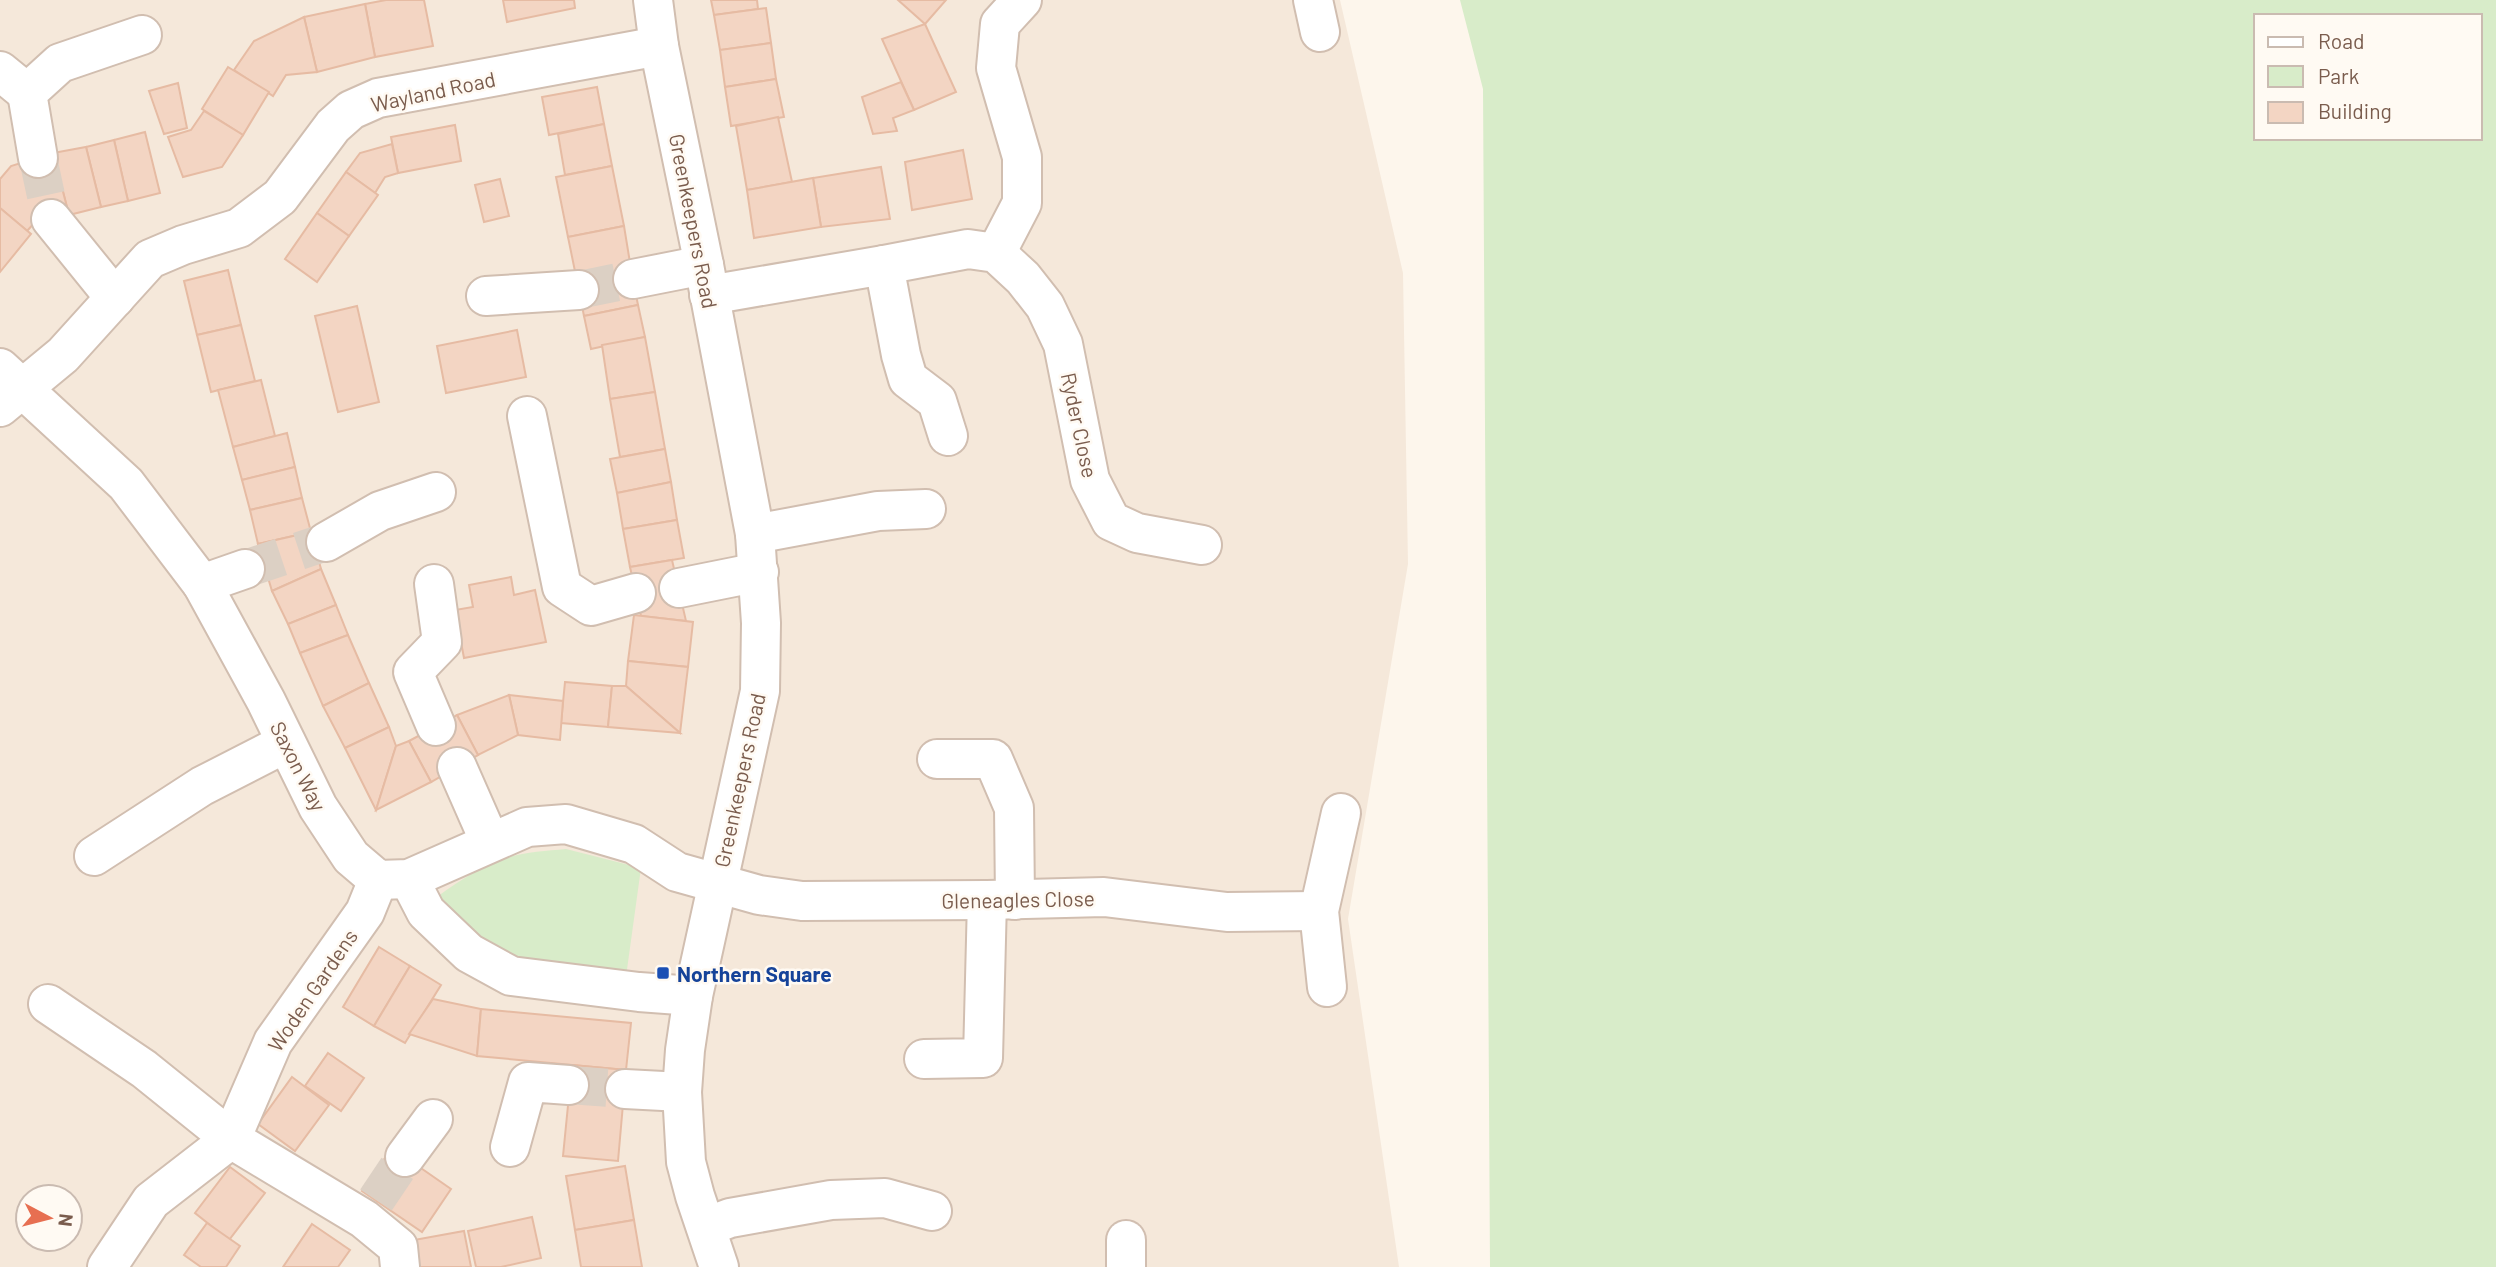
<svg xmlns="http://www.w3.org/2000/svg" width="2496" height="1267" font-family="Barlow,sans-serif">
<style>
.residential{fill:#f5e8da;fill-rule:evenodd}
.green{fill:#d8ecc9;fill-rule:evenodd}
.building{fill:#f3d5c3;stroke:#e6bba3;stroke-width:2}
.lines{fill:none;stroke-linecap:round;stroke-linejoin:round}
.minor-tunnel{stroke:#dcd0c4;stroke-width:38;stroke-dasharray:38 19;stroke-linecap:butt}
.minor-casing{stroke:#d1beb0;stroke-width:42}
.minor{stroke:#fff;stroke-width:38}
.transit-dot{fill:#1a4fb4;stroke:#fffaf3;stroke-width:2.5}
.labels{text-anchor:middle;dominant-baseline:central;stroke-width:5;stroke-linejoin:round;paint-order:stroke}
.street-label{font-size:21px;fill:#7a5c4d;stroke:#fffaf3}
.transit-label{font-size:21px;font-weight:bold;fill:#164399;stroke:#fffaf3;text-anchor:start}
</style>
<rect width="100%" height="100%" fill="#fdf6ec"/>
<path class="residential" d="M0 0H1340L1403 273 1408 564 1348 919 1399 1267H0ZM28 1197H70V1239H28Z"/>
<g class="green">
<path d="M1460 0H2496V1267H1490L1483 89ZM2256 16H2480V138H2256Z"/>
<path d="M566 849 641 868 625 984 511 969 432 900C453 886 475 869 500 860 521 852 544 851 566 849Z"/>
</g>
<g class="building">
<polygon points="386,0 424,0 433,46 375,57 365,4"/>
<polygon points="503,0 574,0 575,8 507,22"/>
<polygon points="711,0 757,0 758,9 714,15"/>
<polygon points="898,0 946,0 925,24"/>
<polygon points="365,4 375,57 317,72 304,17"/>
<polygon points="766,8 771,43 720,50 714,15"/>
<polygon points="304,17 317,72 286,75 273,96 234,70 254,41"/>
<polygon points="925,24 956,92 914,110 882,39"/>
<polygon points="771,43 776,79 725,87 720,50"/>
<polygon points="228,67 269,92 243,135 202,109"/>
<polygon points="776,79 784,117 731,126 725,87"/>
<polygon points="901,82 914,110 893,118 897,131 873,134 862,97"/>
<polygon points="178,83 187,128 164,134 149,91"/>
<polygon points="597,87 604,124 549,135 542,97"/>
<polygon points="204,111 243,135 222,167 183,177 168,137 191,130"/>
<polygon points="778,117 792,182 747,190 736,126"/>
<polygon points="604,124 612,166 565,175 558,134"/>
<polygon points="455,125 461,161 398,173 391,137"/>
<polygon points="145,132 160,193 128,201 114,140"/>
<polygon points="114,140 128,201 101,207 86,147"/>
<polygon points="392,144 398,173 385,177 375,193 346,172 360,153"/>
<polygon points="86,147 101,207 69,215 53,153"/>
<polygon points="963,150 972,199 912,210 905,162"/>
<polygon points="53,153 69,215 37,220 27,231 0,208 0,179 11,166"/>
<polygon points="612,166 624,226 568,237 556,177"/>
<polygon points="881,167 890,219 821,227 813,178"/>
<polygon points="346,172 378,195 349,236 317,213"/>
<polygon points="813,178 821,227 754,238 747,190"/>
<polygon points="500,179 509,216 484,222 475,185"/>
<polygon points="0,208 31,234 0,272"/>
<polygon points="317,213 349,236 317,282 285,259"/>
<polygon points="624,226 632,275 578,286 568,237"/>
<polygon points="228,270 241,325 197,335 184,281"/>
<polygon points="632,275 638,305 584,316 578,286"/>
<polygon points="638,305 645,337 591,349 584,316"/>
<polygon points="357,306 379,402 338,412 315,316"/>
<polygon points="241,325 255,381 211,392 197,335"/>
<polygon points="517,330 526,377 446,393 437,346"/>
<polygon points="645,337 655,392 610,399 602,345"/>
<polygon points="261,380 275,436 233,447 218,390"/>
<polygon points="655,392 665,449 620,457 610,399"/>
<polygon points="287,433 295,467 242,480 233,447"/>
<polygon points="665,449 671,482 617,493 610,459"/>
<polygon points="295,467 302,498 250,510 242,480"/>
<polygon points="671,482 677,520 623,529 617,493"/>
<polygon points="302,498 311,532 258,544 250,510"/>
<polygon points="677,520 684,558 630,567 623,529"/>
<polygon points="311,532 321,569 272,591 258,544"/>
<polygon points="672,560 686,621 641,616 630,567"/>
<polygon points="321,569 336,605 288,624 272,591"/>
<polygon points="511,577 514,595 535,590 546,642 464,658 455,610 473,607 469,585"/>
<polygon points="336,605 348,635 300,653 288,624"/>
<polygon points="634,615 693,622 688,667 628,661"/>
<polygon points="348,635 369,683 323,706 300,653"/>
<polygon points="628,661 688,667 680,733 626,686"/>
<polygon points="565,682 612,686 608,727 561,723"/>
<polygon points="369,683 389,727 345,748 323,706"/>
<polygon points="612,686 626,686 680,733 608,727"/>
<polygon points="509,695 563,701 560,740 518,735"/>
<polygon points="509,695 518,735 478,755 457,715"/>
<polygon points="457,715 478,755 431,782 409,741"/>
<polygon points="389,727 396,746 376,810 345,748"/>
<polygon points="409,741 431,782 376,810 396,746"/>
<polygon points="379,947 410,966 374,1026 343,1007"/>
<polygon points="410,966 441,985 405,1043 374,1026"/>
<polygon points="433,999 481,1009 477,1056 409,1034"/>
<polygon points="481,1009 631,1023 626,1070 477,1056"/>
<polygon points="328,1053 364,1078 341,1111 305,1086"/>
<polygon points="572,1065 626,1070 618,1161 563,1156"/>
<polygon points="292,1077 329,1105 295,1151 258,1124"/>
<polygon points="392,1148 451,1189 422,1232 362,1191"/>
<polygon points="625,1166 634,1220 575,1230 566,1176"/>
<polygon points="230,1167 265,1193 229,1240 195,1213"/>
<polygon points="532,1217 541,1258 501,1267 476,1267 468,1231"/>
<polygon points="634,1220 642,1267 581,1267 575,1230"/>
<polygon points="207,1223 240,1246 226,1267 201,1267 184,1255"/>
<polygon points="312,1224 350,1250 338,1267 283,1267"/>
<polygon points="464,1231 471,1267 419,1267 414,1240"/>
</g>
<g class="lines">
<g class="minor-tunnel">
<polyline points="38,158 51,219"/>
<polyline points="579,290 633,279"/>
<polyline points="245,569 326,542"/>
<polyline points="569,1085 625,1089"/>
<polyline points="376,1200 405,1157"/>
</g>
<defs>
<g id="minor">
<polyline points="653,0 659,46 704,265 755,534 761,623 760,691 693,996 685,1050 682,1092 686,1162 695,1196 719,1267"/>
<polyline points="1313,0 1320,32"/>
<polyline points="0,71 27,93"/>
<polyline points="38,158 27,93 60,63 142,35"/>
<polyline points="51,219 115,298"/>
<polyline points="996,253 1022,203 1022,157 996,68 1000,24 1022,0"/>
<polyline points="884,265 901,355 908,379 937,401 948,436"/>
<polyline points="633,279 704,265"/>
<polyline points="709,295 884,265 968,249 996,253 1023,278 1045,306 1063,344 1090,480 1111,521 1137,533 1202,545"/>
<polyline points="486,296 579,290"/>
<polyline points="0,368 126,484 202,584 266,701 318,807 351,857 378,880 409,879 527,827 566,824 634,844 677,872 759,895 802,901 987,900 1104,897 1227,912 1319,911"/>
<polyline points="0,407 63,355 150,259 183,245 239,228 280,197 333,126 351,110 378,98 659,46"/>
<polyline points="527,416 562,587 591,606 636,593"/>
<polyline points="755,534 878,511 926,509"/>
<polyline points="326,542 380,511 436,492"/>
<polyline points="202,584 245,569"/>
<polyline points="434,584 442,642 413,672 436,726"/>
<polyline points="679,588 759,572"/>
<polyline points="937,759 993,759 1014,808 1015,900"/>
<polyline points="457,767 490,842"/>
<polyline points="94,856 202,786 286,743"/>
<polyline points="409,879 426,912 469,953 511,976 639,992 693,996"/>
<polyline points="1327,987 1319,911 1341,813"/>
<polyline points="48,1004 144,1069 231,1139 364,1219 398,1247 400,1267"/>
<polyline points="924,1059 983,1058 987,900"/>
<polyline points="625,1089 682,1092"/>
<polyline points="510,1147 528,1082 569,1085"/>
<polyline points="405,1157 433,1119"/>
<polyline points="706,1227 730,1218 831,1200 885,1198 932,1211"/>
<polyline points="107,1267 151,1201 231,1139 273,1042 365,912 378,880"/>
<polyline points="1126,1267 1126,1240"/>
</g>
</defs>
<use href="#minor" class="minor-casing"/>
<use href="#minor" class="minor"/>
</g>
<rect class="transit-dot" x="656" y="966" width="14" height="14" rx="3.5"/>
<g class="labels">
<g class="street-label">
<text transform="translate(433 91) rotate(-12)">Wayland Road</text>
<text transform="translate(694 221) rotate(79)">Greenkeepers Road</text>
<text transform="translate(1080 425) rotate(78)">Ryder Close</text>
<text transform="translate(299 766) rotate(63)">Saxon Way</text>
<text transform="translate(739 780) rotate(-78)">Greenkeepers Road</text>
<text transform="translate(1018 899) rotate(-1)">Gleneagles Close</text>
<text transform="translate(312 990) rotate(-56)">Woden Gardens</text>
</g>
<g class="transit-label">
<text x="677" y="973">Northern Square</text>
</g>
</g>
<rect x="2254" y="14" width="228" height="126" fill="#fffaf3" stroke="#cabbb1" stroke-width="2"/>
<rect x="2268" y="37" width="35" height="10" fill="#ffffff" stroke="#cabbb1" stroke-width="2"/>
<text x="2318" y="49" font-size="21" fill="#7a5c4d">Road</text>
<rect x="2268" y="66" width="35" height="21" fill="#d8ecc9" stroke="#cabbb1" stroke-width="2"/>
<text x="2318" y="84" font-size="21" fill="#7a5c4d">Park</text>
<rect x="2268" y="102" width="35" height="21" fill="#f3d5c3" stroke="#cabbb1" stroke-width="2"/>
<text x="2318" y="119" font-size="21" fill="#7a5c4d">Building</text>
<g transform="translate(49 1218) rotate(97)"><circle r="33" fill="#fffaf3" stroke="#cabbb1" stroke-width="2"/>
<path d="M0-5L12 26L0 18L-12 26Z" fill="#e76f51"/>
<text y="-10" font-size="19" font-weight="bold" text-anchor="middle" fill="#7a5c4d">N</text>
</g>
</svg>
